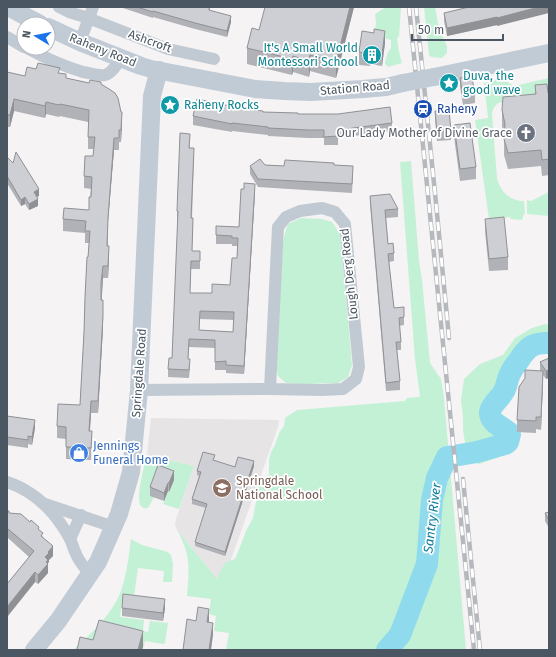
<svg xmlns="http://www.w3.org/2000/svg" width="556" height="657" font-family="'Fira Sans',sans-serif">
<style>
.education{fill:#e6e4e5}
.green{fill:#c3f1d5}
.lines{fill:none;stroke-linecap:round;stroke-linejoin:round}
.river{stroke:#90daee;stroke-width:22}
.street{stroke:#c1cad2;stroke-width:12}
.secondary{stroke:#c1cbd6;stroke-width:18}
.rail-casing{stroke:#b5b8bd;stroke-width:4.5}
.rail{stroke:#fff;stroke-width:3;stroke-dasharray:9;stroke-linecap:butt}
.secondary-bridge{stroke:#c1cbd6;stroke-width:18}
.wall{fill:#b0b2b7;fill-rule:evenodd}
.shaded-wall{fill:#909195}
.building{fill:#cdcfd5;stroke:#909195;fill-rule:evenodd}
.labels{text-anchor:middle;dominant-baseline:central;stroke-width:3.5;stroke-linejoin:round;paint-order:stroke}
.street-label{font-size:12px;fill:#4a5661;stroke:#fff}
.culture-label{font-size:12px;fill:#0d838f;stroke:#fff;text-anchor:start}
.transit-label{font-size:12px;fill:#164399;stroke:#fff;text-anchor:start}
.worship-label{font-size:12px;fill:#5b616d;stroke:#fff;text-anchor:end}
.shop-label{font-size:12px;fill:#366cbe;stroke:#fff;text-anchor:start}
.education-label{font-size:12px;fill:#785e54;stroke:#fff;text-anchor:start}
.water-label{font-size:13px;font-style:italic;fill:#0c7c9b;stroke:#fff}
</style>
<rect width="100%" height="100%" fill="#f5f3f3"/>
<polygon class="education" points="151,418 279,420 278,427 222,585 177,530 175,525 176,519 194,466 147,455"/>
<g class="green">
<path d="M386 7H401L399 36 397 38 399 52 402 63 388 67 385 64C386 57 387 53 391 48V40L381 37 375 30 376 22 375 14Z"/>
<polygon points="424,7 435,7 439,29 447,46 447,53 442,58 431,57 429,55"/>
<path d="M549 78V95L508 102C498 102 495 103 492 113L497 179C501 192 510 201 524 201L525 214H524L522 220 511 219 510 217 489 219 475 120 488 118 484 83 502 79 514 86Z"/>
<path d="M411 161 419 261 422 280 430 363 441 379 444 398 466 650H226L229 633 214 631 216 616 209 614 211 599 187 596C188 579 191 561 184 545 182 540 180 535 177 530L218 580 219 573 226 562 235 559 240 547 246 531 253 518 259 485 269 475V460L271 452 275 445 279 433 284 426 285 418 297 410 405 401 407 398 420 397 415 359 400 162Z"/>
<polygon points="549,192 549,216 527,214 527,200 531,201"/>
<polygon points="301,218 322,219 332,222 340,234 352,365 348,377 338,383 303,384 286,383 278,376 276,367 283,244 285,233 288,224"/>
<polygon points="545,324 549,325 549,354 548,353 542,353 531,359 525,359 512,365 508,374 504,381 503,389 494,400 495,408 494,414 497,419 507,425 513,435 511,446 504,453 497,458 479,464 473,462 466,448 463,431 463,417 461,400 464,379 480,364 503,355 515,338 532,328"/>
<path d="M147 455 194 466 179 509 163 504 168 491 169 492 174 480 154 497 148 508C146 508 144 509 142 507 134 501 145 464 147 455Z"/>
<path d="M131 539 142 545 168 552 171 555 173 564 172 582H163L164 571 138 568 133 603 122 602 120 617 144 620 143 631 148 632 150 621 168 623 165 643 163 644 145 641 143 650H73C92 633 114 613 122 588 127 572 129 555 131 539Z"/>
</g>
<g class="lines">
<path class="river" d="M387 650 400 635 427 564 432 500 437 478 447 457 477 452 505 444 508 442 510 434C505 428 489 423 490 412 491 404 501 398 504 391 507 386 507 379 510 374 512 370 514 366 517 363 526 349 531 342 549 343"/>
<g class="street">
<polyline points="59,7 69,12 88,18 168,49 214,59"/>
<polyline points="7,37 24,47"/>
<polyline points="80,42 93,7"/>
<path d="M27 48C45 58 63 66 83 72 90 73 98 76 105 75 112 73 117 64 121 58"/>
<polyline points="139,390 270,389 322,390 343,389 356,379 359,367 345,224 335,212 322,208 300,211 286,217 278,227 270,389"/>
<path d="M7 482C34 491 55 512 69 537 72 542 73 548 76 554 79 562 85 568 90 574"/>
<polyline points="45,504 114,527"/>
<polyline points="70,539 81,515"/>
</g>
<g class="secondary">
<polyline points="8,7 40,24"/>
<polyline points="48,27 80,42 141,66 151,69 255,89 284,91 311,92 363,89 386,87 403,83"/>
<polyline points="434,77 549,53"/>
<polyline points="34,650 58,621 98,562 119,514 131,472 139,390 152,96 159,70"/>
</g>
<defs>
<g id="rail">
<polyline points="409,7 474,650"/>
<polyline points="416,7 436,203 449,338"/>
<polyline points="463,479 480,650"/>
</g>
</defs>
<use href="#rail" class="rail-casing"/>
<use href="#rail" class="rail"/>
<polyline class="secondary-bridge" points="403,83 434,77"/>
</g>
<g class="wall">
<polygon points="120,7 210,7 210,10 231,22 227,37 195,29 153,17 153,18"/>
<polygon points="354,7 336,78 310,71 309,77 293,72 292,75 247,64 247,48 259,30"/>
<polygon points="549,7 497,26 497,25 447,36 444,21 444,13"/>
<polygon points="385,43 382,66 370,64 370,66 359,65 359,52"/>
<polygon points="36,69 60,73 66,78 89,83 101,84 122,124 121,142 119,142 119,150 114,150 108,221 108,246 109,258 108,278 103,278 101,300 103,328 98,413 91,413 90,431 92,431 91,460 66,459 66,439 57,438 57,426 80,405 84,332 85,297 89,243 85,243 85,233 63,231 63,219 89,210 91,189 84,188 84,176 93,156 94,149 88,149 88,122 60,116 59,117 46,114 45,118 14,111 10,127 7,127 7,72 25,76"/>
<polygon points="460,78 475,95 475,103 463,105 460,87"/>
<polygon points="535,85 549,93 549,175 542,176 541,166 508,169 504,155 504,136 502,126 502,110 535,94"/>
<polygon points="435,111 451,131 451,140 437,141 435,119"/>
<polygon points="263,112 392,123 392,131 338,138 338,145 324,145 324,138 308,138 268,136 268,135 232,131 232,132 193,125 193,116"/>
<polygon points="454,125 476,167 476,179 460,181 454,137"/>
<path d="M190 142V148L194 156 192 218 193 226 192 251 200 259V269H191L190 293H212L230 285 237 258V246H232V244H216V235L239 227 255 192 244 374 226 373V370H215V348L189 347 188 359 190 367 189 378 168 377V369L172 358 178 219H177V211ZM200 319 233 320V332L199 330Z"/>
<polygon points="7,157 39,196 37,197 38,206 29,210 25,204 21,206 7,183"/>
<polygon points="265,165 284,166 334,165 353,174 352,193 258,187 250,174 250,166"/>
<polygon points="370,196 398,209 398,217 386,218 388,244 394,253 394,261 389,262 394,308 404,317 404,325 399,326 401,342 401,350 397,350 400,381 400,390 386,391 370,204"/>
<polygon points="485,219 508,257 508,270 489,271 485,231"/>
<polygon points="549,358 546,379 543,375 541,430 536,429 536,433 517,432 517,420 540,371 540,362"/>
<polygon points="7,416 35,428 32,445 28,444 28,448 7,445"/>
<polygon points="215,460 215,461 235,467 254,466 225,556 195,546 195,542 206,508 192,504 192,499 199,476 197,475 197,471"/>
<polygon points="174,480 169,492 168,491 164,501 150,496 150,487"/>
<polygon points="7,511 9,513 39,530 53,556 49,560 49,562 48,563 48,573 38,584 35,582 7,617 7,584 29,557 8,538 7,538"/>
<polygon points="549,512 549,528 545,521 545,513"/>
<polygon points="122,608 165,608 163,621 122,616"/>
</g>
<g class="shaded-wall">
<polygon points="350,7 354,7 336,78 336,62"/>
<polygon points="539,7 549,7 549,13 497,26 497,18"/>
<polygon points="231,16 231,22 227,37 227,31"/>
<polygon points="497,17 497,25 447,36 447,28"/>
<polygon points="385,31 385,43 382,66 382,54"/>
<polygon points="310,55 310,71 309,77 309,61"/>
<polygon points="293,56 293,72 292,75 292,59"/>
<polygon points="14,99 14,111 10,127 10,115"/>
<polygon points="46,102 46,114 45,118 45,106"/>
<polygon points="122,112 122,124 121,142 121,130"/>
<polygon points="114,138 114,150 108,221 107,258 108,218"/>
<polygon points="255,184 255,192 244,374 244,366"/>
<polygon points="39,189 39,196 34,198 34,192"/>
<polygon points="25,197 25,204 21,206 21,200"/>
<polygon points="38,199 38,206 29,210 29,204"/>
<polygon points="109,246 109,258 108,278 108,266"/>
<polygon points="103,266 103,278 101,312 101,300"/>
<polygon points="103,300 103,328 98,413 98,401"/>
<polygon points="549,370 549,378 546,379 546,371"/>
<polygon points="543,371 543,383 541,430 541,417"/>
<polygon points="91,401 91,413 89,443 89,431"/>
<polygon points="35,420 35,428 32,445 32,437"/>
<polygon points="254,461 254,466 225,556 225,552"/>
<polygon points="174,471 174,480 169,492 169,483"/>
<polygon points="168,483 168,491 164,501 164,493"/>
<polygon points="53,546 53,556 49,560 49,562 48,563 48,573 38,584 38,575 48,552"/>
<polygon points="35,572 35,582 7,617 7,607"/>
<polygon points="165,599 165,608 163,621 163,613"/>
<polygon points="209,609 209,621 207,634 207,622"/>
<polygon points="213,623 213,635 211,650 209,650"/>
<polygon points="143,631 143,647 142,650 138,650"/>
</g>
<g class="building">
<polygon points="137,7 209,7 209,10 231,16 227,31 195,23 153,11 153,12"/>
<polygon points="265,7 350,7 336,62 310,55 309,61 293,56 292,59 247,48 252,28 259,30"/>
<polygon points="469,7 539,7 497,18 497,17 447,28 444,13"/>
<polygon points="374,29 385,31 382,54 370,52 370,54 359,52 362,31 374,33"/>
<polygon points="38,63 60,68 58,73 66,74 66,78 89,83 90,80 101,82 101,84 109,89 115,93 118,98 121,112 122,112 121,130 119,130 119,138 114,138 108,218 107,246 109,246 108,266 103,266 101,283 101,300 103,300 103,316 98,401 91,401 89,431 92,431 91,448 66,447 66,427 57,426 58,404 80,405 84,332 85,297 87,257 88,257 90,231 85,231 86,221 63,219 64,208 89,210 89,197 91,197 92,177 84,176 85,156 93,156 95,137 88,137 89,110 60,104 59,105 46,102 45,106 14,99 10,115 7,115 7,72 25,76 27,67 36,69"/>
<polygon points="472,77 475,95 463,96 460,78"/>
<polygon points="547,84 548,93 549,93 549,159 542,160 541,150 508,153 504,139 505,124 502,110 503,97 536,94 535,85"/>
<polygon points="197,99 244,109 263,111 263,112 298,113 298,114 338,114 390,107 392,123 338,130 338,136 324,137 324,130 308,130 268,128 268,127 232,123 232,124 193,116"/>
<polygon points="449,110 451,131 437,132 435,111"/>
<polygon points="470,123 476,167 460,169 454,125"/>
<path d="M180 133 190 134 189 148H194L191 218H193L192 251H200V261H191L190 293H212V284L230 285 232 258H237L238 238H232V236L216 235V226L239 227 241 189H244V183L255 184 244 366 226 365V361L215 362V340L189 339 188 359H190L189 370 168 369 169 358H172L178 211H177ZM200 311 234 312 233 332 199 330Z"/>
<polygon points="16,152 39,189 34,192 38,199 29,204 25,197 21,200 7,176 7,157 13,163"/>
<polygon points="260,159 265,165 284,166 285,160 334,163 334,165 353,166 352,184 258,179 250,166"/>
<polygon points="390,194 398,209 385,210 388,244 393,243 394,253 388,254 394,308 404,307 404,317 399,318 401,342 396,342 400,381 386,383 370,196"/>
<polygon points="504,217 508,257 489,259 485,219"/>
<polygon points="549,358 549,370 546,371 540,362"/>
<polygon points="525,370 543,371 541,417 536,417 536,421 517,420 519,387 525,378"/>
<polygon points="7,416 35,420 32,437 28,436 28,440 7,437"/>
<polygon points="203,452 215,455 213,460 235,467 238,457 254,461 225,552 195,542 207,504 192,499 201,472 197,471"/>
<polygon points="158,465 174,471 169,483 168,483 164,493 150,487"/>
<polygon points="7,511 9,511 9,513 21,514 30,522 31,520 39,527 38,529 43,533 41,536 53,546 48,552 49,553 45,557 48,560 46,562 48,564 38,575 35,572 7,607 7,584 34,551 8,529 7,529"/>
<polygon points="549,512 549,520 545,513"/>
<polygon points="123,594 165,599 163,613 122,608"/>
<polygon points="198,607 209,609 207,622 213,623 209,650 183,650 187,619 196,621"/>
<polygon points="99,620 143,631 138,650 77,650 80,637 93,640"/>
</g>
<defs>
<symbol id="building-disc" viewBox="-11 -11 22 22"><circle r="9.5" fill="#0f9aa8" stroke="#fff"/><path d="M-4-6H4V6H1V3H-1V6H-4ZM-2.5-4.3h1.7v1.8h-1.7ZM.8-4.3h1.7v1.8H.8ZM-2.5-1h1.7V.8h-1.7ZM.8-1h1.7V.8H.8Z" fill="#fff"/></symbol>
<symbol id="sight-disc" viewBox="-11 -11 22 22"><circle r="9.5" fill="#0f9aa8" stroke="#fff"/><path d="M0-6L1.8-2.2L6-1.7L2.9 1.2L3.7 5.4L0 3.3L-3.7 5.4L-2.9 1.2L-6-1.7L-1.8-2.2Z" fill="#fff"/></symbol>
<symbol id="station-disc" viewBox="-11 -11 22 22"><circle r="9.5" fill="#1a4fb4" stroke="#fff"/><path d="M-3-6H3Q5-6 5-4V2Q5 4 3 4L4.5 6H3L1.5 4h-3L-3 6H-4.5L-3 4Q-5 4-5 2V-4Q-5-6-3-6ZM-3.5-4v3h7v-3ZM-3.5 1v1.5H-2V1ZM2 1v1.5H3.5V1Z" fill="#fff"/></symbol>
<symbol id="church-disc" viewBox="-11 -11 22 22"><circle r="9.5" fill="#6b7280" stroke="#fff"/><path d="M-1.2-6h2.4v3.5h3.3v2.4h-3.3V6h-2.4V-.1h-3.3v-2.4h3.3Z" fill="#fff"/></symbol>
<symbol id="shop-disc" viewBox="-11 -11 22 22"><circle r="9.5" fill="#3f7fe0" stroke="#fff"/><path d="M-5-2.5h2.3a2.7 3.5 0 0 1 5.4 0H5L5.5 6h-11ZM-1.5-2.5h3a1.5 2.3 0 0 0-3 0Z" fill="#fff"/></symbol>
<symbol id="school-disc" viewBox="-11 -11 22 22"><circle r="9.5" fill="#8d6e63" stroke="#fff"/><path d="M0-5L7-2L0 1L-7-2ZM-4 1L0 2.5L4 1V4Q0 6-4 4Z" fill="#fff"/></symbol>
</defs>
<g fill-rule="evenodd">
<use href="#building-disc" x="361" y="44" width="22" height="22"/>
<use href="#sight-disc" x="438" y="72" width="22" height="22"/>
<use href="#sight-disc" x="159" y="94" width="22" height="22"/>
<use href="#station-disc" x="412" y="98" width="22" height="22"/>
<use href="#church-disc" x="515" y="122" width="22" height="22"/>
<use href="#shop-disc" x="68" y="442" width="22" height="22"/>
<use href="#school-disc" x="211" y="477" width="22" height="22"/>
</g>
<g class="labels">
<g class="street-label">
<text transform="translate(150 41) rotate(20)">Ashcroft</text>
<text transform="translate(103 50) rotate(22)">Raheny Road</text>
<text transform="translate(355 88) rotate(-5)">Station Road</text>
<text transform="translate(349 274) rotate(-96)">Lough Derg Road</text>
<text transform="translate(139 373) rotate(-86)">Springdale Road</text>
</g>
<g class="culture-label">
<text x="358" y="48" text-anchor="end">It's A Small World<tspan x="358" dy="14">Montessori School</tspan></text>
<text x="463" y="76">Duva, the<tspan x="463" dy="14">good wave</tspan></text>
<text x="184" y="105">Raheny Rocks</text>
</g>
<g class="transit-label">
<text x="437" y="109">Raheny</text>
</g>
<g class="worship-label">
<text x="512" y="133">Our Lady Mother of Divine Grace</text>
</g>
<g class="shop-label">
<text x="93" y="446">Jennings<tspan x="93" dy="14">Funeral Home</tspan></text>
</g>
<g class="education-label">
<text x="236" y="481">Springdale<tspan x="236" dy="14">National School</tspan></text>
</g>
<g class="water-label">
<text transform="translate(432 518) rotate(-83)">Santry River</text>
</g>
</g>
<rect width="556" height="657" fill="none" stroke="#4a5661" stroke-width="16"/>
<g transform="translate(36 36) rotate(280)"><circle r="19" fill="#ffffff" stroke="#b7bbc0"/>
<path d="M0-3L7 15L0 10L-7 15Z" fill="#1a73e8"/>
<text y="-6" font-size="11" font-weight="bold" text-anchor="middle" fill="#4a5661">N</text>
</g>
<path d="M412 34v6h91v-6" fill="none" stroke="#4a5661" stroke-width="2"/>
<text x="418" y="34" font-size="12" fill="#4a5661" stroke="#ffffff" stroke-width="3" paint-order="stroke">50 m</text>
</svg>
